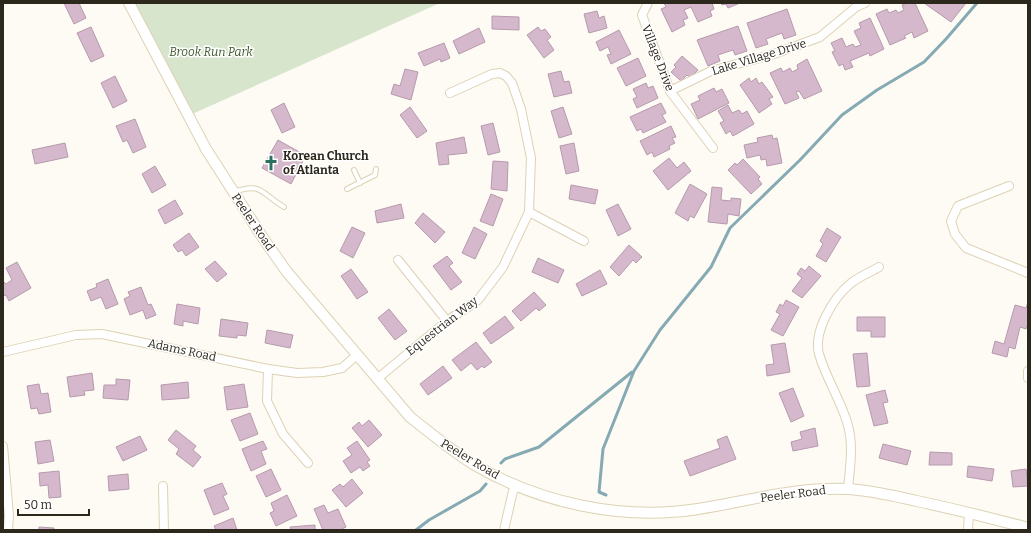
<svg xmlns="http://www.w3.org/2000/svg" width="1031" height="533" font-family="Bitter,serif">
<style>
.green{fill:#d7e5cd}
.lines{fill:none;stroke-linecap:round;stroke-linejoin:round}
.stream{stroke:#86aab3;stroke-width:3}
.building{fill:#d5b8cb;stroke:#b69aad}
.service-casing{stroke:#ded2b4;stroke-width:6}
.minor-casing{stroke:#ded2b4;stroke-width:10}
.tertiary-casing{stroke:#ded2b4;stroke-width:12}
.service{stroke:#fff;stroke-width:4}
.minor{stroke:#fff;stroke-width:8}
.tertiary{stroke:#fff;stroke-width:10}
.labels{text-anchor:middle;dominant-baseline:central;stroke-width:3;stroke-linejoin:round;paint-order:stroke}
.park-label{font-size:12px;font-style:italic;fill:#3f572d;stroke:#fff}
.street-label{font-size:12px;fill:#2d281c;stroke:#fff}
.poi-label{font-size:12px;font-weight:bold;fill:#2d281c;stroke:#fff;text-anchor:start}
</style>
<rect width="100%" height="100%" fill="#fdfbf4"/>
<polygon class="green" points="131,3 440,3 190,115"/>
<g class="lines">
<g class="stream">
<polyline points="501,463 505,459 539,447 632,372"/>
<polyline points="606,495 599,492 603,449 634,371 660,330 711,267 730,228 800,160 842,115 877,90 924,62 946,39 977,3"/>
<polyline points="416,530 429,520 480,491 486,484"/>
</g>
</g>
<g class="building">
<polygon points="64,3 79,3 86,18 74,24"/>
<polygon points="664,3 712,3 714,9 710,11 712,16 698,22 691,7 684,10 688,18 683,20 685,25 672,32 661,9 666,7"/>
<polygon points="721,3 740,3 728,8 726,4 722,5"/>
<polygon points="907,3 915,3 928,31 914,38 912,32 904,36 906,38 890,45 876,14 887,9 889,13 896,10 898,13 904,10 902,5"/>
<polygon points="924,3 966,3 951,22"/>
<polygon points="787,9 796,35 784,39 782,33 766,39 768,44 756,48 747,23"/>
<polygon points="597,11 599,18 604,16 607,28 589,33 584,14"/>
<polygon points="492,16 519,17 519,30 492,29"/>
<polygon points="870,18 884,49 870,56 869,53 850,61 853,67 845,70 843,64 839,66 832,52 835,51 831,43 842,38 846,47 853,44 855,47 861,45 854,31 861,28 859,23"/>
<polygon points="738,26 747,51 735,55 733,50 718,55 720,61 708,66 697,40"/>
<polygon points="91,27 104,56 91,62 77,33"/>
<polygon points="538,27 541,31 545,29 551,37 547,40 554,50 544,58 527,35"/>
<polygon points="479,28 485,42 459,54 453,41"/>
<polygon points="619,30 631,54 611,64 607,55 611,54 608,47 600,51 596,42"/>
<polygon points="444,43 450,58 441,62 440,59 424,66 418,53"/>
<polygon points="682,56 698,70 690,78 687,75 681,81 671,72 676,67 674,65"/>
<polygon points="638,58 646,76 626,86 617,68"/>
<polygon points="807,59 822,91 804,99 799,91 796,92 799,98 785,104 770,73 781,68 783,72 790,68 792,72 798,69 797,65"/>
<polygon points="405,69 418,72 411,100 391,94 394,84 400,86"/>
<polygon points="561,71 564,82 569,81 572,93 554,97 548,74"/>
<polygon points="115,76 127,101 113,108 101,83"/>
<polygon points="749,78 751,82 756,78 759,84 762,82 773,97 769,99 772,104 759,113 740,85"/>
<polygon points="646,83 648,88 653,86 658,98 637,108 633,99 637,97 633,89"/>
<polygon points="714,88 716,92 722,89 729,103 698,119 691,104 700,100 698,96"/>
<polygon points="284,103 295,127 282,133 271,110"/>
<polygon points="661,103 666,113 662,115 666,122 643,133 641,129 637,131 630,117"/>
<polygon points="728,105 732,113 739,110 742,114 747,111 754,124 733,136 730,131 726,134 720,123 724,121 718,111"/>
<polygon points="410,107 427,131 417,138 400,115"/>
<polygon points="563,107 572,134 559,138 551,111"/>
<polygon points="135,119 146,147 133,153 127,140 123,142 116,126"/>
<polygon points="493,123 500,152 488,155 481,126"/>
<polygon points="671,126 676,137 672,138 675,143 669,146 670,149 654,157 652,152 647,155 640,141"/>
<polygon points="772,135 773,139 777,138 782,163 767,166 766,159 761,160 760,155 747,158 744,145 758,142 757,138"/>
<polygon points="464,137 467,153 448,155 449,164 439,165 436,143"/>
<polygon points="278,140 303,154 300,159 303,161 291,184 262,168"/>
<polygon points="65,143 68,157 35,164 32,150"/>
<polygon points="574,143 579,171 566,174 560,146"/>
<polygon points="669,158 677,168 684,162 691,171 668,190 653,171"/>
<polygon points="743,159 760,177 758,179 762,184 751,194 728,170 735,163 737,165"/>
<polygon points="493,161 508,162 507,191 491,189"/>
<polygon points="155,166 166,185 152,193 142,174"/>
<polygon points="690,184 707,194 694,218 690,216 688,221 675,213"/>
<polygon points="571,185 598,190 595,204 569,199"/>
<polygon points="712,187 722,188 721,200 731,201 731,198 741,199 739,216 728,214 727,224 708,222"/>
<polygon points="491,194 503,199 493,226 480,221"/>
<polygon points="175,200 183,214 165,224 158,210"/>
<polygon points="401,204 404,218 377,223 375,211"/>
<polygon points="618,204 631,229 618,236 606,210"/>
<polygon points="423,213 445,232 435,243 415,223"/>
<polygon points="352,227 365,233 353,258 340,251"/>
<polygon points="474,227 487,234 475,259 462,253"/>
<polygon points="827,228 841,237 826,262 816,256 823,244 820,241"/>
<polygon points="189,233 199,247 186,256 182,250 178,252 173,245"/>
<polygon points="629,245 642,257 636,263 633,260 619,276 610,267"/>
<polygon points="447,256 453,263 449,266 462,282 451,290 433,266"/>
<polygon points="538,258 564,270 558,283 532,272"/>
<polygon points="215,261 227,274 217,282 205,269"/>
<polygon points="17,262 31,288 9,301 6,295 3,296 3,281 6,284 12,280 6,268"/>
<polygon points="809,266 821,276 802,298 792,291 802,278 797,274 801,268 805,271"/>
<polygon points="351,269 368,292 357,299 341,276"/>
<polygon points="600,270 607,284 582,296 576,284"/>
<polygon points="108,279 118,304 106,309 101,297 91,301 87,291 97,287 96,284"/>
<polygon points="141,287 148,305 151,304 156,315 146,319 143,310 130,315 124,299 130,296 128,292"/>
<polygon points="534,292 546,305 539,311 536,308 521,321 512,311"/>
<polygon points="786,300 799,307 783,336 771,330 780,314 776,312 780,304 783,306"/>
<polygon points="1028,302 1028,324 1026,329 1020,327 1015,349 1009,347 1007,357 992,353 995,341 1004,344 1015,305 1026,308"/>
<polygon points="177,304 200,308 198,324 183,321 183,326 174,324"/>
<polygon points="389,309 407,331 395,340 378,318"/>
<polygon points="505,316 514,328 491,344 483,333"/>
<polygon points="857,317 885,317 885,337 871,337 871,331 857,331"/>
<polygon points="221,319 248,323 246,336 237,335 237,338 219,336"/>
<polygon points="267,330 293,335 290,348 265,343"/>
<polygon points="476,342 492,362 484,368 482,366 477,370 471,363 461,371 452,360"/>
<polygon points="785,343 790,372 767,376 766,365 774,364 771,345"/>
<polygon points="867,353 870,386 857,387 853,354"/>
<polygon points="443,366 452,378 428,395 420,384"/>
<polygon points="92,373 94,390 84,391 85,395 70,397 67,377"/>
<polygon points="116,379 130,380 128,400 103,398 104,385 116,385"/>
<polygon points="188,382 189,398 162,400 161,385"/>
<polygon points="39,384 41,394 48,393 51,412 39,414 37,408 31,409 27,386"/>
<polygon points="244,384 248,407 227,410 224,387"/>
<polygon points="793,388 804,416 791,422 779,393"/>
<polygon points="885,390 888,402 883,403 888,423 874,426 866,395"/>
<polygon points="250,413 258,434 240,441 231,420"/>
<polygon points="369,420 382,435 368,447 352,428 359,422 362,426"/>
<polygon points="815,428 818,446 793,451 791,442 802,439 800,432"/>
<polygon points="176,430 196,446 193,450 201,457 193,467 176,454 179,449 168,440"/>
<polygon points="140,436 147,450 123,461 116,447"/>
<polygon points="727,436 736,459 690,476 684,461 720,448 717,440"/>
<polygon points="50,440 54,461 38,464 35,442"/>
<polygon points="263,441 267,449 261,451 266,464 251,471 242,449"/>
<polygon points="357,441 370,460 367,462 370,466 363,471 360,467 351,473 343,461 352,455 347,448"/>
<polygon points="883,444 911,451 907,465 879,458"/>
<polygon points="930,452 952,453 952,465 929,465"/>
<polygon points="968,466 994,469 992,481 967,477"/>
<polygon points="271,469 281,490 266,497 256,476"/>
<polygon points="1026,469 1028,486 1013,487 1011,471"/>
<polygon points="59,471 61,497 49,498 48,485 40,486 39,473"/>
<polygon points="128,474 129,489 109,491 108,476"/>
<polygon points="352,479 363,493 346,507 332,490 340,484 343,487"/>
<polygon points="222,483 227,494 223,496 229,509 214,515 204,490"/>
<polygon points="287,495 297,516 276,526 270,513 274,511 271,503"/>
<polygon points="324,505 328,513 338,509 346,527 340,530 323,530 314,509"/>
<polygon points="233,518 237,530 216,530 214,526"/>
<polygon points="315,525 315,530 291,530 290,527"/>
<polygon points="39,527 54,528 54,530 39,530"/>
</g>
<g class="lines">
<defs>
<g id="service">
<polyline points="354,170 360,183"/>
<polyline points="347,189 375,175 376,169"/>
<path d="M233 192C263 182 260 193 284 207"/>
</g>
<g id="minor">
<polyline points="648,3 642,15 670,91 713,148"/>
<polyline points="670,91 711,71 774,54 820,37 856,7 865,3"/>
<polyline points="1009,186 958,206 951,221 955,234 966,248 1028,273"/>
<polyline points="529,212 584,241"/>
<polyline points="398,260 447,321"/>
<polyline points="3,352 76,335 102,334 268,369 297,373 323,372 342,368 357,355"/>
<polyline points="268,369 267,401 283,434 308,463"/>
<polyline points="1028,371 1028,378"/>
<polyline points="377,379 447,321 478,300 503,267 529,212 531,158 521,109 512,83 506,76 500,73 492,74 450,93"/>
<polyline points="3,446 9,515 8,530"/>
<polyline points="163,486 164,530"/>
<path d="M848 489C850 467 854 443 847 422 840 399 826 378 819 354 813 332 833 298 850 284 858 277 869 273 879 267"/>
<polyline points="504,530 513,491 518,486"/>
<polyline points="968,530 969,512"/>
</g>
<path id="tertiary" d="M129 3 206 149 263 238 287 272 410 417C430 433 451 450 473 464 539 503 622 521 698 509 748 501 796 487 847 489 870 490 894 496 917 501 954 509 991 518 1028 528"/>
</defs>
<use href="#service" class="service-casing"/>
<use href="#minor" class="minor-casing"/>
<use href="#tertiary" class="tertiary-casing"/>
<use href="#service" class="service"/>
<use href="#minor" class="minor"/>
<use href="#tertiary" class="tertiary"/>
</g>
<defs>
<symbol id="church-bare" viewBox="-9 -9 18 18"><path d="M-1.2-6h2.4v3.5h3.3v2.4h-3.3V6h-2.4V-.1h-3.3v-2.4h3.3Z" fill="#2d6f5f" stroke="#fff" stroke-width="2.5" paint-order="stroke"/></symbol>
</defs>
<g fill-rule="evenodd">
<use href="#church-bare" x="260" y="152" width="22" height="22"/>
</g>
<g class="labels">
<g class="park-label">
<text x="211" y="52">Brook Run Park</text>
</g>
<g class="street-label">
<text transform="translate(759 57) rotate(-17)">Lake Village Drive</text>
<text transform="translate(658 58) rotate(69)">Village Drive</text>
<text transform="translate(253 222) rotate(56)">Peeler Road</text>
<text transform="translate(442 326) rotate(-38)">Equestrian Way</text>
<text transform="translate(182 350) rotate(12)">Adams Road</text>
<text transform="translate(470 459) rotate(31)">Peeler Road</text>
<text transform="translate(793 494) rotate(-7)">Peeler Road</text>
</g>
<g class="poi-label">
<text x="283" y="156">Korean Church<tspan x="283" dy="14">of Atlanta</tspan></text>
</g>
</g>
<rect width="1031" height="533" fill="none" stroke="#2d281c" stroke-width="8"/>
<path d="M18 509v6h71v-6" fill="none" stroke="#2d281c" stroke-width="2"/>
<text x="24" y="509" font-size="12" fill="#2d281c" stroke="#ffffff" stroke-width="3" paint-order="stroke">50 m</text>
</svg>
